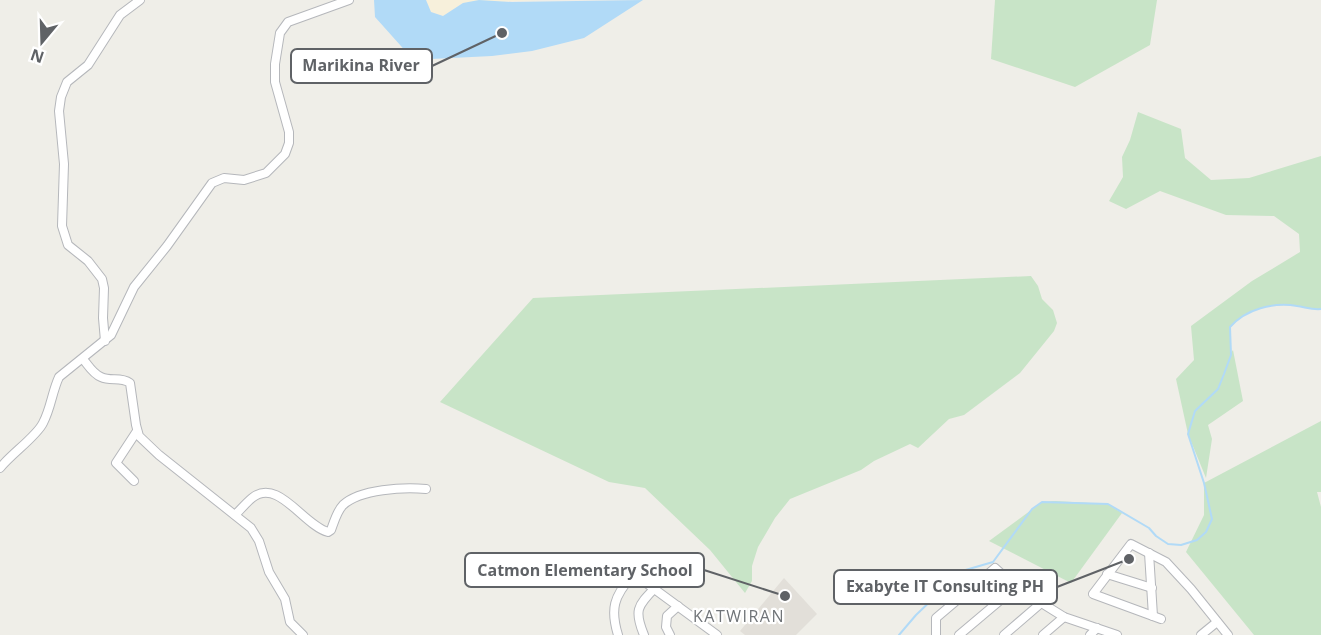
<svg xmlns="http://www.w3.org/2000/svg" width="1321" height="635" font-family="'Open Sans',sans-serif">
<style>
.education{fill:#e2dfd9}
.green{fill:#c8e4c7}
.sand{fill:#f7f0db}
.water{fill:#b1daf7}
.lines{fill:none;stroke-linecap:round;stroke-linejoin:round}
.stream{stroke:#b1daf7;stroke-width:2}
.minor-casing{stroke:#b5b7bb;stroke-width:10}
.minor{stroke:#fff;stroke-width:8}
.labels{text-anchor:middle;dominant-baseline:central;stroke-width:4.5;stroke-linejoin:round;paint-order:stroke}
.neighbourhood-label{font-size:16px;letter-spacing:1.5px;fill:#707478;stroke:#fff}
.leader{fill:none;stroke:#5f6266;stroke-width:2}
.callout-dot{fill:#5f6266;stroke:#fff;stroke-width:2}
.callout{fill:#fff;stroke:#5f6266;stroke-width:2}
.callout-label{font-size:16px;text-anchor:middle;font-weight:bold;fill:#5f6266}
</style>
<rect width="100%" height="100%" fill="#efeee8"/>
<polygon class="education" points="784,578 817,614 796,635 745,635 740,631"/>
<g class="green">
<polygon points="995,0 1157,0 1150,45 1075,87 991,59"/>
<path d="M1138 112 1181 129 1185 158 1211 180 1249 178 1321 156V309C1312 310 1305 307 1297 306 1273 302 1246 309 1231 327V353L1233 350 1243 401 1208 425 1212 439 1206 478 1188 434 1176 379 1194 360 1191 326 1252 281 1300 252 1299 234 1274 216 1226 215 1160 191 1126 209 1109 201 1123 177 1122 157 1130 140Z"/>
<polygon points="1031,276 1038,286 1042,299 1053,310 1057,323 1054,331 1020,373 964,415 949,419 918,448 910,444 874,461 861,470 790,499 775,518 758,547 752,566 752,581 745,593 710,550 645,488 609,482 440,402 533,298"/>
<polygon points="1321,421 1321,492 1317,492 1321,507 1321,635 1254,635 1186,552 1204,515 1204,483"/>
<polygon points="1055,501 1108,504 1122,513 1071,583 989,541 1042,502"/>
</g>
<polygon class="sand" points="426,0 542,0 463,3 443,16 431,12"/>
<polygon class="water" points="374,0 426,0 431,12 443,16 463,3 479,0 512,2 643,0 584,38 532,51 492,56 431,59 409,55 375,17"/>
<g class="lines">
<path class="stream" d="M899 635 916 615 962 571 993 562 1032 509 1042 502 1108 504 1149 528 1156 536 1168 544 1181 545 1197 540 1206 532 1212 519 1204 483 1188 434 1195 411 1218 389 1224 374 1231 355 1230 327C1246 309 1273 302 1297 306 1305 307 1312 310 1321 309"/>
<defs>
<g id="minor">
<polyline points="105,341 103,318 104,288 102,279 88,261 68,245 62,226 64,164 59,111 61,97 67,82 88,65 120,15 140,0"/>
<path d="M83 359C88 365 93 374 101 377 111 382 120 376 130 383L136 425 139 436 159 455 251 528 259 541 269 572 285 599 290 622 303 635"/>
<path d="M0 468C11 454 37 436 43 423 51 408 52 392 59 377L111 335 134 287 167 246 212 183 224 178 244 180 266 173 285 154 289 143V132L275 82V64L280 33 288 22 349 0"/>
<polyline points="134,481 116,463 137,431"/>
<path d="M235 515C241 509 246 503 252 498 278 477 303 525 328 532L331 530C334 522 337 511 343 505 360 489 404 487 426 489"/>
<polyline points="1149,553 1153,616"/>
<polyline points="1107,574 1152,588"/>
<polyline points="1161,619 1093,594 1131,544 1166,562 1191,589 1228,635"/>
<path d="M618 635C610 609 614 596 632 576L638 577 717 635"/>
<path d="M644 635C634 611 637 606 655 588"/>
<polyline points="670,635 666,627 667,616 678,606"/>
<polyline points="936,635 936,618 995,568 1016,587 1064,617 1117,635"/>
<polyline points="959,635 1016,587"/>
<polyline points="1004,635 1040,604"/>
<polyline points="1043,635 1064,617"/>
<polyline points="1090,635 1097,628"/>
<polyline points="1201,635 1217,622"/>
</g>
</defs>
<use href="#minor" class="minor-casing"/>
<use href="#minor" class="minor"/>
</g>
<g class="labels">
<g class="neighbourhood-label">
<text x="739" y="616">KATWIRAN</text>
</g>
</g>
<path class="leader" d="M502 33L432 66M785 596L704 570M1129 559L1057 587"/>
<g class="callout-dot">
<circle cx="502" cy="33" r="6"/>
<circle cx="785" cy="596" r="6"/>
<circle cx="1129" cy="559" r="6"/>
</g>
<g class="callout">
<rect x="291" y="49" width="141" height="34" rx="6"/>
<rect x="465" y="553" width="239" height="34" rx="6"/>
<rect x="834" y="570" width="223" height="34" rx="6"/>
</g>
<g class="callout-label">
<text x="361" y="71">Marikina River</text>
<text x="585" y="576">Catmon Elementary School</text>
<text x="945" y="592">Exabyte IT Consulting PH</text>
</g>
<g transform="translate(42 42) rotate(199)" stroke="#ffffff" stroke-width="4.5" paint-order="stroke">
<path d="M0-4.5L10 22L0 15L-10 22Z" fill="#5f6266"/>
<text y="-9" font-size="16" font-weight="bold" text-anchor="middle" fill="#5f6266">N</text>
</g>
</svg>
